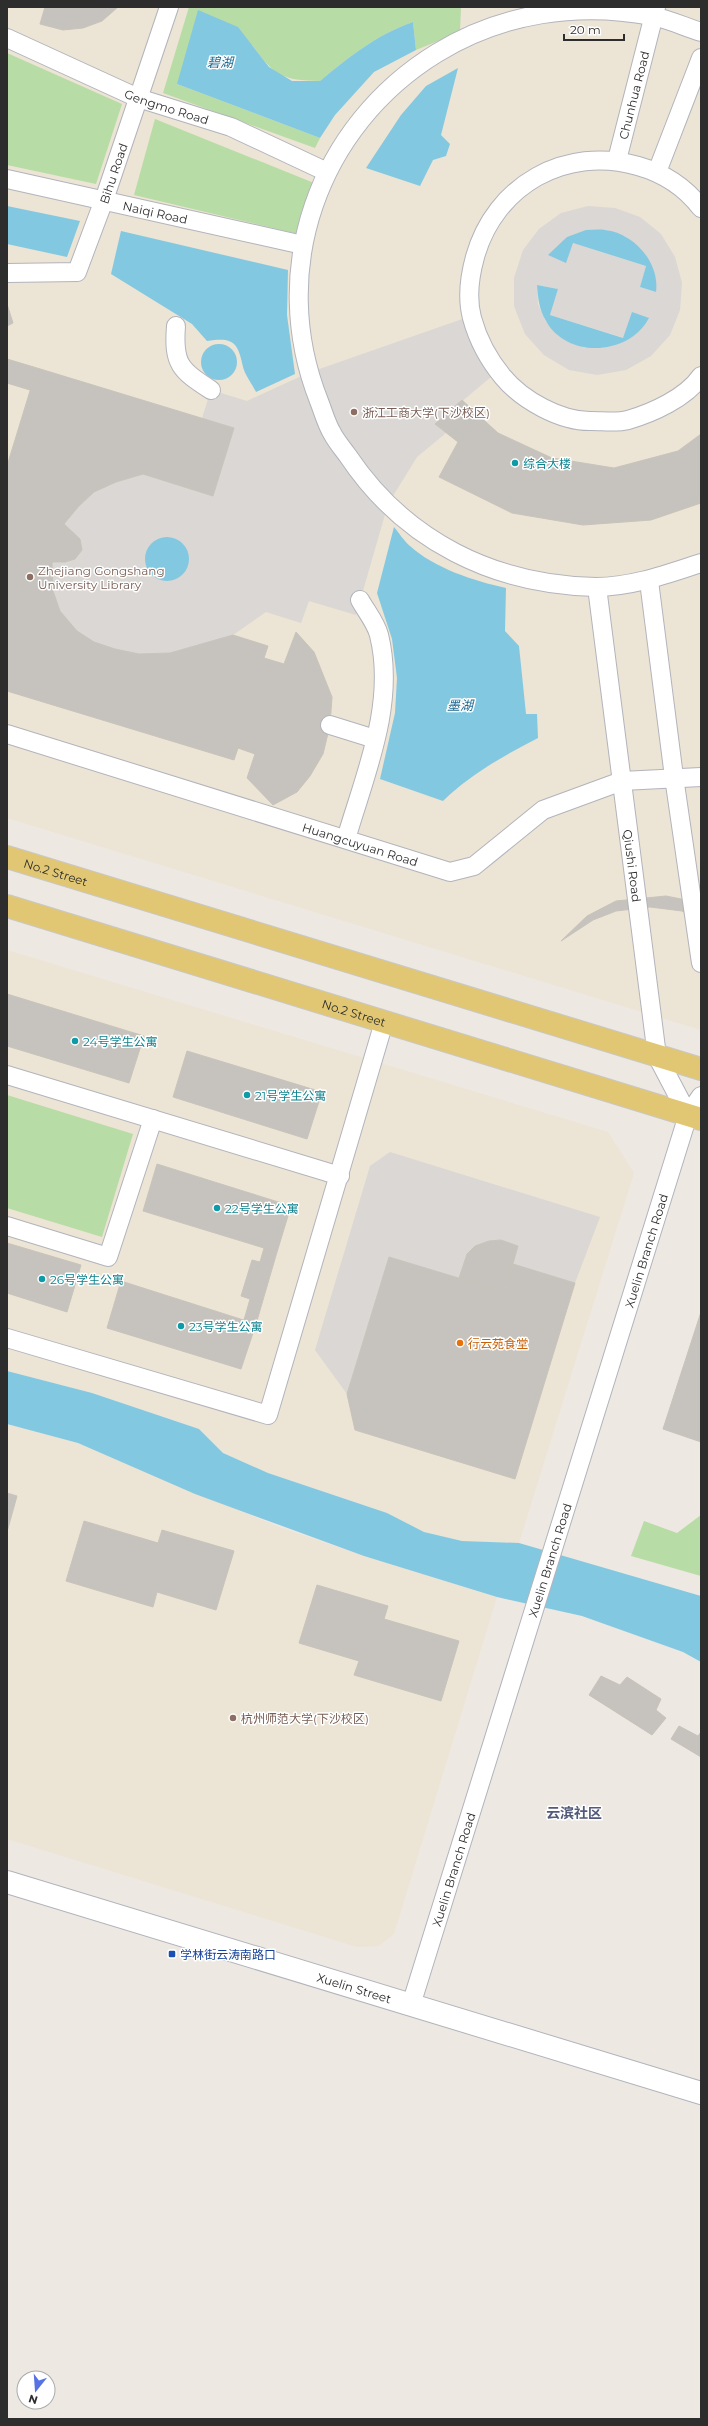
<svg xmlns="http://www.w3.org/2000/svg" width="708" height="2426" font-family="Montserrat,'Noto Sans SC',sans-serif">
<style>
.education{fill:#ece4d4}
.green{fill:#b8dca5}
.plaza{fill:#dad7d4;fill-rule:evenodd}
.water{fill:#83c8e1}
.building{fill:#c6c2bd;stroke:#c8c4bb}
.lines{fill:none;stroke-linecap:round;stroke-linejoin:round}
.street-casing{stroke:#b2b4bc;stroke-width:20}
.secondary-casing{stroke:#b2b4bc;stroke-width:24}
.primary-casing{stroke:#c8c8c8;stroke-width:24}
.street{stroke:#fff;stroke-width:18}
.secondary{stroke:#fff;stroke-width:22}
.primary{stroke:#e1c773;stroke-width:22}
.education-dot{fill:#8d6e63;stroke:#fff;stroke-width:1.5}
.culture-dot{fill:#0f9aa8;stroke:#fff;stroke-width:1.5}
.food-dot{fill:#e8710a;stroke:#fff;stroke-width:1.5}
.transit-dot{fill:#1a4fb4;stroke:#fff;stroke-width:1.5}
.labels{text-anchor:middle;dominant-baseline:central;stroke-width:3;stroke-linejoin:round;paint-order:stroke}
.street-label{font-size:12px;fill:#2d2d2d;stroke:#fff}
.education-label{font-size:12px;fill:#785e54;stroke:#fff;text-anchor:start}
.culture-label{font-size:12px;fill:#0d838f;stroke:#fff;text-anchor:start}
.food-label{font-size:12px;fill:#c56008;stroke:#fff;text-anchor:start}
.transit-label{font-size:12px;fill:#164399;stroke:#fff;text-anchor:start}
.water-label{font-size:13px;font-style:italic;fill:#1e6a90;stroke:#fff}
.quarter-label{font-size:14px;font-weight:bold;fill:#535a79;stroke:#fff}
</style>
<rect width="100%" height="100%" fill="#ede8e2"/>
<g class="education">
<polygon points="7,7 701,7 701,1030 7,818"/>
<polygon points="7,950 608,1132 634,1173 519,1543 462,1541 424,1532 387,1513 268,1473 223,1453 199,1429 92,1393 7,1371"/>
<polygon points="7,1424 78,1443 279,1527 364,1556 497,1597 394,1934 379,1946 357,1947 7,1839"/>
</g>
<g class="green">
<path d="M189 7H461L460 32 416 50 413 22C376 35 349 57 320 81 281 80 275 76 252 45L177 84 320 138 315 148 163 93Z"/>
<polygon points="7,53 122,104 96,184 7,165"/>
<polygon points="155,119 314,183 298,234 134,195"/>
<polygon points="7,1095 133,1134 102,1237 7,1208"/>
<polygon points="701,1515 701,1576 631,1556 644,1521 677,1533"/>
</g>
<g class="plaza">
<path d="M588 206 615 208 640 217 661 234 675 257 682 283 680 310 670 335 651 356 626 370 597 375 569 370 544 355 525 334 514 306V278L523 250 539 229 561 213ZM606 230 625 236 641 249 656 292 640 287 646 266 573 243 567 237ZM537 285 558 289 550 315 624 338 546 322 538 304Z"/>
<path d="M471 316 498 371 435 424 446 433 417 457 388 504 356 615 309 601 301 623 266 612 233 635 170 653 139 654 115 649 94 642 77 631 60 611 53 591 52 562H65L75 559 82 550 80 539 64 524 79 506 94 492 116 482 143 474 213 496 234 428 202 418 211 390 247 401 308 373ZM170 537 183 544 189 556 181 576 168 581 146 558 151 545 163 538Z"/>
<polygon points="390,1152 600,1217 575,1283 513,1264 518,1246 501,1240 489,1241 475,1246 467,1254 459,1278 389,1257 347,1394 315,1350 370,1166"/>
</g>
<g class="water">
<path d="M198 10 238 27 269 67 292 81H320C349 57 376 35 413 22L416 50 374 72 335 115 320 138 177 84Z"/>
<polygon points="458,68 441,135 450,144 446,156 433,160 420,186 366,168 401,115 426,86"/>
<polygon points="7,206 80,221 67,257 7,244"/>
<path d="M586 230C592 230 599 229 605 230 634 233 660 263 656 292L640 287 646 266 573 243 566 263 548 255 567 237Z"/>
<path d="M121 231 288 270 287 315 295 374 256 392C252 384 245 375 243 367 238 342 233 337 207 341L192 324 111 274Z"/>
<path d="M537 285 558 289 550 315 623 338 632 312 649 318C629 356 567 359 546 321 539 309 538 298 537 285Z"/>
<circle cx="219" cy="362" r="18"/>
<path d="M394 527C399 533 404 541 410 546 434 568 474 581 506 588L505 631 519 646 526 714H537L538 738C503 756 471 774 443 801L380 779 395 713 397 678 392 639 377 593Z"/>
<circle cx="167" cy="559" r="22"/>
<polygon points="7,1371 92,1393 199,1429 223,1453 268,1473 387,1513 424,1532 462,1541 519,1543 701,1596 701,1662 683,1652 582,1616 497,1597 364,1556 195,1494 78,1443 7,1424"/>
</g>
<g class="building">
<polygon points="45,7 118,7 102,21 83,28 63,30 40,24"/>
<polygon points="7,304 13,323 7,326"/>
<polygon points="7,359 37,368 30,390 7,383"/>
<polygon points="37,368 234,428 213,496 143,474 116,482 94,492 79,506 64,524 80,539 82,550 75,559 65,562 52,562 53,591 60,611 77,631 94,642 115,649 139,654 170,653 233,635 268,646 264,658 284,664 296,632 314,652 332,697 330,725 323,754 310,776 297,792 273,805 247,778 255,754 238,748 234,760 7,691 7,466"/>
<polygon points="462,400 498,433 552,458 614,468 678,451 701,434 701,503 651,520 583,525 512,513 439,477 458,442 435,424"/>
<polygon points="666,896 701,903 701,921 682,911 650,907 616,911 593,920 561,941 587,916 616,901"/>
<polygon points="7,994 144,1036 129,1083 7,1046"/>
<polygon points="187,1051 322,1092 307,1139 173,1097"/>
<polygon points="157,1164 291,1206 277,1252 143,1211"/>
<polygon points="501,1240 518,1246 505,1292 459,1278 467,1254 475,1246 489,1241"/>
<polygon points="7,1243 81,1265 67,1312 7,1293"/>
<polygon points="264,1248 277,1252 256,1324 244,1320 250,1299 241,1296 252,1260 260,1262"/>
<polygon points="389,1257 505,1292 513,1264 575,1283 515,1479 355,1430 347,1394"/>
<polygon points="121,1281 256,1324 241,1369 107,1328"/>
<polygon points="701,1312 701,1442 663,1429"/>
<polygon points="7,1493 17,1496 7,1532"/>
<polygon points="84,1521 158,1543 162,1530 234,1551 216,1610 157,1592 153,1607 66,1581"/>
<polygon points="317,1585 388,1606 384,1619 459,1641 441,1701 354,1675 359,1661 299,1643"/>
<polygon points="601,1676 620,1685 627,1677 661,1699 656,1710 666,1718 652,1735 589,1695"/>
<polygon points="679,1726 698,1736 701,1732 701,1757 671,1739"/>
</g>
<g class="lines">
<defs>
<g id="street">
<path d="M701 32C685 27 668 19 652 16 578 2 502 13 437 53 318 126 267 270 319 401 323 411 326 423 332 433 336 441 343 449 348 456 405 541 494 585 596 587 632 587 667 574 701 563"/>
<path id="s1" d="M7 38 138 98 231 127 327 172"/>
<path id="s2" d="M617 160 656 7"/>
<polyline points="657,172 701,58"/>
<path id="s3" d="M7 179 303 245"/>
<path d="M701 208C685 187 663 173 638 166 566 145 495 185 475 257 470 275 467 299 472 318 478 340 488 359 503 377 522 400 561 422 592 421 603 421 617 423 628 420 652 413 686 398 701 376"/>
<path id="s4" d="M7 273 77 272 104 200 169 7"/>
<path d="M176 326C173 364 180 370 211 390"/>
<polyline points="649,581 674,777 701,963"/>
<path id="s5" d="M597 587 657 1056 688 1115"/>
<polyline points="330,725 375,739"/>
<path id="s6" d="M7 734 450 872 474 866 543 810 622 781 701 777"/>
<path d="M346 839C365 774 396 704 379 635 376 623 366 611 360 600"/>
<polyline points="7,1075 340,1176"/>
<polyline points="7,1226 108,1257 153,1119"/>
<polyline points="7,1338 268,1415 384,1022"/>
<path id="s7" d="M411 2005 688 1115 701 1096"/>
</g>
<g id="secondary">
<path id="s8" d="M7 1882 701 2093"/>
</g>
<g id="primary">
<path id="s9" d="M7 857 701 1069"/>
<path id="s10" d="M7 906 701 1119"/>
</g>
</defs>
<use href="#street" class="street-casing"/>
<use href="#secondary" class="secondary-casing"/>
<use href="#primary" class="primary-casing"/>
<use href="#street" class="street"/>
<use href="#secondary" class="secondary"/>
<use href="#primary" class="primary"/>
</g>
<g class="education-dot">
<circle cx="354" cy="412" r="4"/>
<circle cx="30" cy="577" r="4"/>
<circle cx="233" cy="1718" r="4"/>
</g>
<g class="culture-dot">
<circle cx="515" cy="463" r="4"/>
<circle cx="75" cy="1041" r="4"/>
<circle cx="247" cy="1095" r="4"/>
<circle cx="217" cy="1208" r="4"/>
<circle cx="42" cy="1279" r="4"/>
<circle cx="181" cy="1326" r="4"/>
</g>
<circle class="food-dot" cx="460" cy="1343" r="4"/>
<rect class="transit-dot" x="168" y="1950" width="8" height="8" rx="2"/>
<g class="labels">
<g class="street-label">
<text stroke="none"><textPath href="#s2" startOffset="67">Chunhua Road</textPath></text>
<text stroke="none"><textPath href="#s1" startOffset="174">Gengmo Road</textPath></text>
<text stroke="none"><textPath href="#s4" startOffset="175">Bihu Road</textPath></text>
<text stroke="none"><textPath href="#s3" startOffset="152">Naiqi Road</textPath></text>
<text stroke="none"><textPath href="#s6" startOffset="370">Huangcuyuan Road</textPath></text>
<text stroke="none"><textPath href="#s5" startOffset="281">Qiushi Road</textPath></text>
<text stroke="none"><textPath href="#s9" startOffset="51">No.2 Street</textPath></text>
<text stroke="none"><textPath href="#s10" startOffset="363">No.2 Street</textPath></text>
<text stroke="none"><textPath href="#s7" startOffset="790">Xuelin Branch Road</textPath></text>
<text stroke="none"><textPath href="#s7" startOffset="466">Xuelin Branch Road</textPath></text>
<text stroke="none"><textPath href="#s7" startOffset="142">Xuelin Branch Road</textPath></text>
<text stroke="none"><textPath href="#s8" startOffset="363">Xuelin Street</textPath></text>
</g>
<g class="education-label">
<text x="362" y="412">浙江工商大学(下沙校区)</text>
<text x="38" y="570">Zhejiang Gongshang<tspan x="38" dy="14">University Library</tspan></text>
<text x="241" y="1718">杭州师范大学(下沙校区)</text>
</g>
<g class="culture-label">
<text x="523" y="463">综合大楼</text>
<text x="83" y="1041">24号学生公寓</text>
<text x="255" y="1095">21号学生公寓</text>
<text x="225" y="1208">22号学生公寓</text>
<text x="50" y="1279">26号学生公寓</text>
<text x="189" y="1326">23号学生公寓</text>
</g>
<g class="food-label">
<text x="468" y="1343">行云苑食堂</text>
</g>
<g class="transit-label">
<text x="180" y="1954">学林街云涛南路口</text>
</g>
<g class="water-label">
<text x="220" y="62">碧湖</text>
<text x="460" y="705">墨湖</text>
</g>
<g class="quarter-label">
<text x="574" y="1813">云滨社区</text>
</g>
</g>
<rect width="708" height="2426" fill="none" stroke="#2d2d2d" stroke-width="16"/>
<g transform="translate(36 2390) rotate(197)"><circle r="19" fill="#ffffff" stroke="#ababab"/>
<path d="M0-3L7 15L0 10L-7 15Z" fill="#5772e5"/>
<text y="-6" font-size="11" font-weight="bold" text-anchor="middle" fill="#2d2d2d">N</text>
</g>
<path d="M564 34v6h60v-6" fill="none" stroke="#2d2d2d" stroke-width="2"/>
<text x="570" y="34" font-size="12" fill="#2d2d2d" stroke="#ffffff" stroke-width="3" paint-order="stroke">20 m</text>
</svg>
